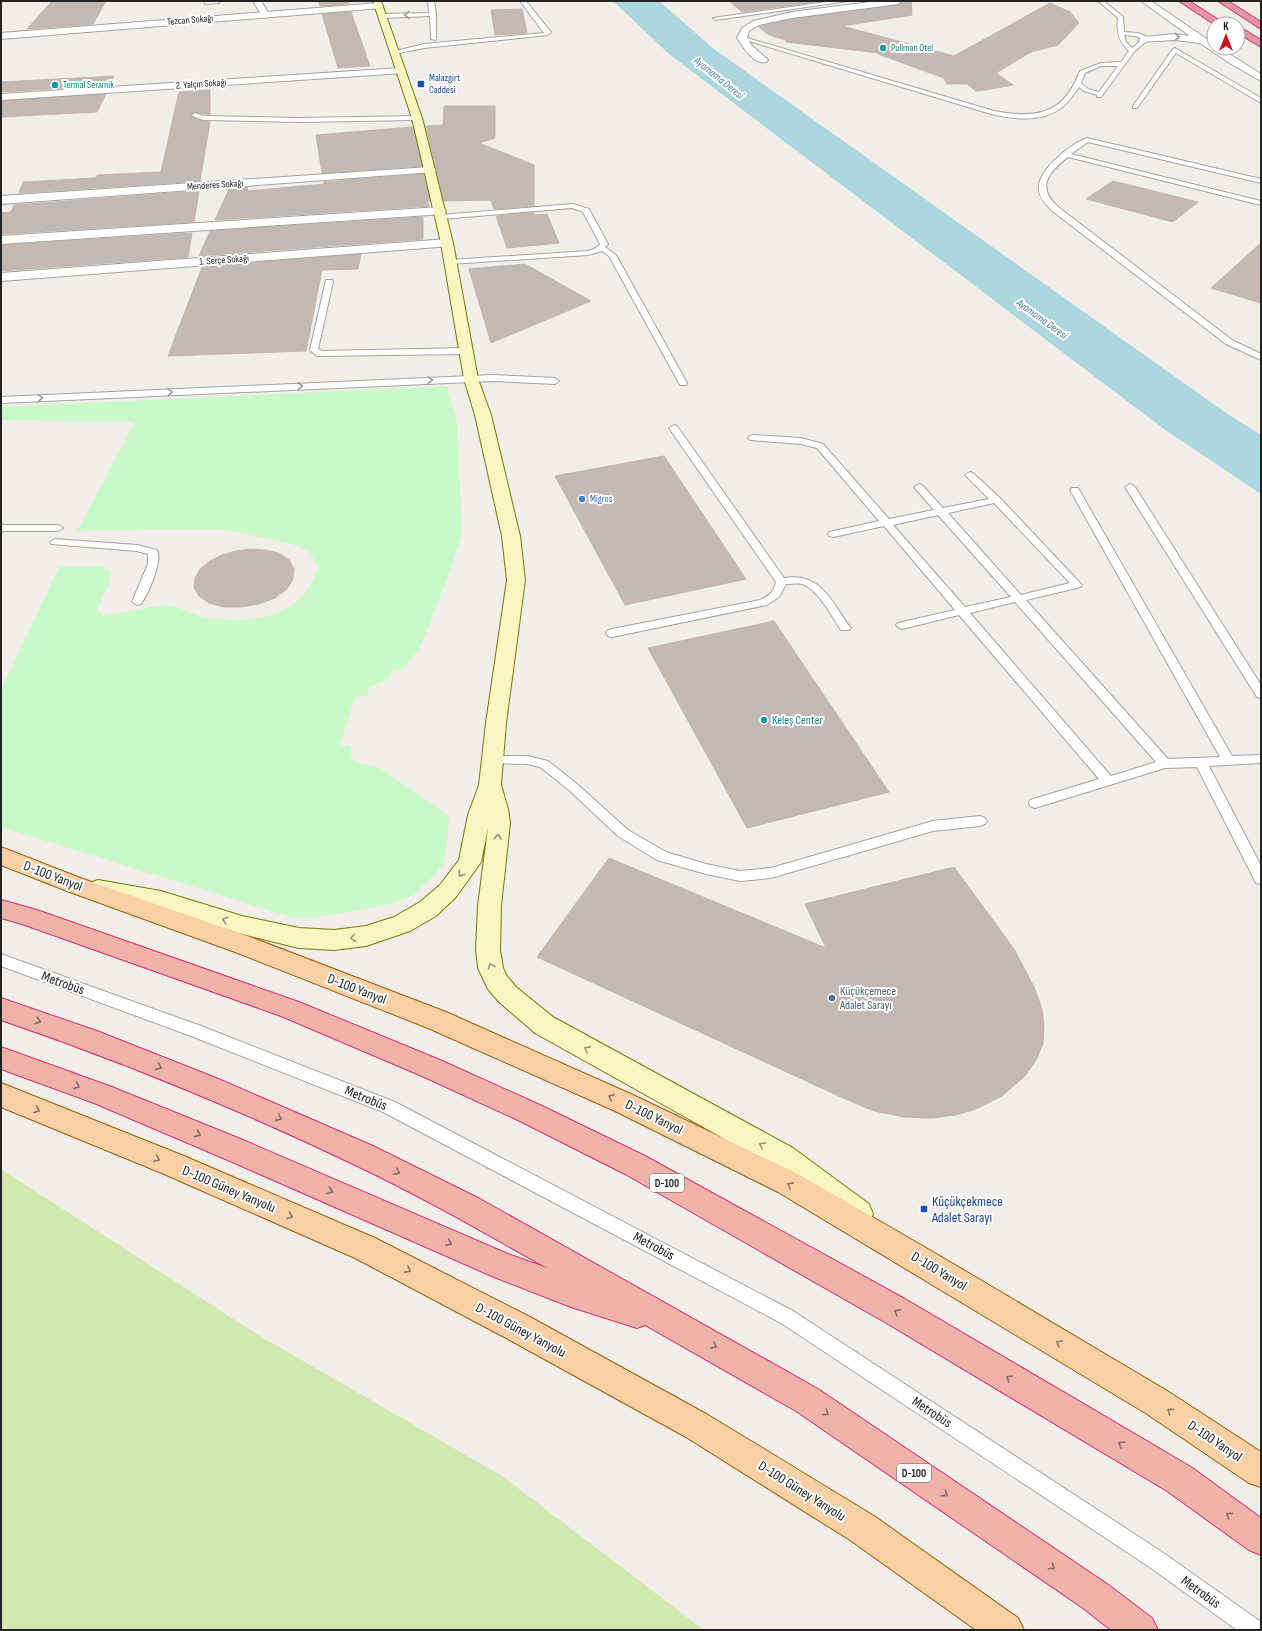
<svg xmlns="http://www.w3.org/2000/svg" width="1262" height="1631" font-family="'Sofia Sans Condensed',sans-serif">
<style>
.grass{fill:#d1e9b1}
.park{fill:#c9f8c9}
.water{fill:#abd6dd}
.building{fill:#c2b9b5;stroke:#c3b4ab}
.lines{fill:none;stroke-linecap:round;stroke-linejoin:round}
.service-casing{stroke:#a3a3a3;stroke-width:2}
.minor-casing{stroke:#a3a3a3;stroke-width:2}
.tertiary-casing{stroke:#a3a3a3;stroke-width:2}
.secondary-casing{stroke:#757809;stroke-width:2}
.primary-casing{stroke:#995d06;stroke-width:2}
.trunk-casing{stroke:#d53076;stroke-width:2}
.motorway-casing{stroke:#d53076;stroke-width:2}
.service{fill:#fff;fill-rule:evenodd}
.minor{fill:#fff;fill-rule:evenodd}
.tertiary{fill:#fff;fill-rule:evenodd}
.secondary{fill:#f8f6c0;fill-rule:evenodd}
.primary{fill:#f9cfa6;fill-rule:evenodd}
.trunk{fill:#efb2a8;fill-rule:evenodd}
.motorway{fill:#e594aa;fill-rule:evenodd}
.oneway{stroke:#9c9c9c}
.oneway2{stroke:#989779}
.oneway3{stroke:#886a65}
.oneway4{stroke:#8e7864}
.culture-dot{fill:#0f9aa8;stroke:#fff;stroke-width:1.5}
.transit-dot{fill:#1a4fb4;stroke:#fff;stroke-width:1.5}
.shop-dot{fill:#3f7fe0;stroke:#fff;stroke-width:1.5}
.service-dot{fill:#5c6f8a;stroke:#fff;stroke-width:1.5}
.labels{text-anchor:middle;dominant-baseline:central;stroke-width:4;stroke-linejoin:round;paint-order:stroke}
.far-street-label{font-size:10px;fill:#222;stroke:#fff}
.far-culture-label{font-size:10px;fill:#0d838f;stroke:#fff;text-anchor:start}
.far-transit-label{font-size:10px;fill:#164399;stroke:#fff;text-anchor:start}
.far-shop-label{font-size:10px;fill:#366cbe;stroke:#fff;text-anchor:start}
.far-water-label{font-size:11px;font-style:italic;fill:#4a7b9f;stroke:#fff}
.shield{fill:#fff;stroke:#646464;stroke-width:1}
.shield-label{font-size:11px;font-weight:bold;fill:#222}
.culture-label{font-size:12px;fill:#0d838f;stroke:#fff;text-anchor:start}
.service-label{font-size:12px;fill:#4e5e75;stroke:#fff;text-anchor:start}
.near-street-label{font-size:14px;fill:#222;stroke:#fff}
.near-transit-label{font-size:14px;fill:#164399;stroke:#fff;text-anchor:start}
</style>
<rect width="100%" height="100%" fill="#f1eee9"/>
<polygon class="grass" points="1,1169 255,1333 502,1476 704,1630 1,1630"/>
<path class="park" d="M447 386 457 422 462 532 452 565 422 643 406 667 391 671 388 680 370 686 367 696 355 697 340 745 351 746V757L356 762 380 768 449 816 447 844 443 864 427 883 409 897 390 904 349 912 309 918 291 917 1 827V690L59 567 101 566 111 571 109 584 97 610 104 616C121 613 155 604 171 606 181 607 190 614 200 616 235 624 287 622 309 588 313 583 315 574 318 568L310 552 292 544 222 529 77 531 135 422 1 420V407Z"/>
<polygon class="water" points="613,1 659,1 714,49 1226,413 1261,435 1261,494 1164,429 669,54"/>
<g class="building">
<polygon points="52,1 106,1 93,24 27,29"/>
<polygon points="318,1 348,1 349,4 320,6"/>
<polygon points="729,1 822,1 742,12"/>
<polygon points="903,1 911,1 912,15 842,26 954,56 1050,3 1070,12 1079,23 1058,45 1031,52 996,73 1013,85 979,91 976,91 967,84 947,84 944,78 878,54 879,53 786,42 786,40 769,35 759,27 792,19 898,5"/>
<polygon points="522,9 527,33 495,35 491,10"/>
<polygon points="351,12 370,66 338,68 322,14"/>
<polygon points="114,76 110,85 1,92 1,82"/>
<polygon points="210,90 210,115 195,112 191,115 192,117 202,121 210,122 200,181 19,193 23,182 96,178 97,175 161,172 179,92"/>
<polygon points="106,94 97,112 1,117 1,101"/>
<polygon points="444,106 495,106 495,138 479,143 534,165 534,206 494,209 491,200 444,201 426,126 443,125"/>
<polygon points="413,127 422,166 322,173 316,135"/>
<polygon points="423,174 430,201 427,201 429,206 215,220 229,189 247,187 248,191 324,184 324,182"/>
<polygon points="1113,181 1198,202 1173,222 1086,199"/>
<polygon points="199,191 194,222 1,234 1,213 11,212 14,205"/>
<polygon points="534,213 534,215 547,214 559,243 507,248 496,216"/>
<polygon points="423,217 423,239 199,256 210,231"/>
<polygon points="192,233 188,257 1,271 1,245"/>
<polygon points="1261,243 1261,303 1211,288"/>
<polygon points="361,254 358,269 322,270 306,351 168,356 202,267"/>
<polygon points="525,264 591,301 491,343 469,269"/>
<polygon points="664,456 746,579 625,605 555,476"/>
<polygon points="251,549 265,550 279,553 289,560 294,569 293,579 287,589 275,598 259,604 241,607 224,607 209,603 199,596 194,587 195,578 200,569 210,561 222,555 236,551"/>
<polygon points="774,621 889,792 747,828 648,648"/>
<polygon points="609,858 826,948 805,904 954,867 1014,949 1034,987 1042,1009 1044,1026 1043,1044 1036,1060 1025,1076 1002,1096 976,1109 956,1115 931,1118 904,1117 874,1111 843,1098 537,957"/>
</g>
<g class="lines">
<defs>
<g id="service">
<polygon points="428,1 434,1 436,14 436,40 431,39 430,16 382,18 379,16 382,14 429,13"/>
<polygon points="520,1 526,1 550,31 551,32 548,35 424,48 394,54 391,52 424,44 544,33"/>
<polygon points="833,1 848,1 716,20 713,18"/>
<path d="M1098 1H1104L1123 17 1124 32 1138 33 1150 38 1134 52 1101 97H1097V95L1084 91 1079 87C1074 94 1068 103 1061 108 1042 123 1012 119 991 114L739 38 744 37 994 111C1028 117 1058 118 1075 82 1077 79 1078 75 1080 71L1101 63 1121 62 1129 51C1119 42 1116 32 1118 18ZM1124 35 1135 36 1143 39 1132 48 1126 42ZM1101 66H1118L1099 92 1088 89 1081 83 1085 73Z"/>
<polygon points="1175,48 1261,98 1261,103 1176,53 1137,108 1133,108 1133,106 1173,49"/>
<polygon points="195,113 204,116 298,118 417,116 420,118 417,120 298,122 203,120 193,116 192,115"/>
<path d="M1087 138 1261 179V183L1088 142 1071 154 1261 201V205L1068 157C1049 172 1036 186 1057 206L1232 340 1261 354V360L1226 344 1051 210C1047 205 1040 199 1039 191 1035 172 1071 143 1087 138Z"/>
<polygon points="573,204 589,209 608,244 605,247 616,255 687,383 686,385 680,385 679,383 609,256 602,251 588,255 450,264 446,262 450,260 588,251 596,248 600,244 583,212 572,208 441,219 437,217 441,215"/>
<polygon points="326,280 332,280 333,282 318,349 322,351 466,348 470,351 466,354 317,356 310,350"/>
<polygon points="493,375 555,378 559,381 555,384 493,381 1,403 1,397"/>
<path d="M674 425 677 426 784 578C820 572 831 600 849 626L851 628 849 630H841C833 618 817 588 802 584 797 583 791 584 786 584L779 597 767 605 612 637 608 636 606 633 608 630 612 629 760 600C769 596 774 592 776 582L669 428Z"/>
<path d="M753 435 801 438 823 444 889 519 934 510 914 487 919 484 922 485 943 508 989 499 965 475 970 472 973 473 1000 498 1082 585 1081 587 1026 600 1168 759 1220 757 1070 490 1072 488H1078L1232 756 1261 755V763L1209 766 1261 866V884L1256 883 1197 767 1165 768 1035 808 1030 806 1029 803 1030 800 1099 779 959 615 902 629 898 627 896 625 898 623 955 610 884 526 833 537 829 536 828 534 829 532 879 521 817 448 801 444 750 440 748 438 750 436ZM994 503 1070 583 1021 595 948 513ZM938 515 1011 597 965 607 893 525ZM1015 602 1156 762 1111 776 970 613Z"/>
<polygon points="1130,484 1135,487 1261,685 1261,698 1257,697 1125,487"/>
<polygon points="1,525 58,525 63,528 58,531 1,531"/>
<path d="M55 539 137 545 157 550C163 561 148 594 141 604L137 605 132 602 148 564V554L137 551 51 544 50 542Z"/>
<polygon points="492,756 527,756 548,761 577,784 628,830 666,852 706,864 740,871 771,868 933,821 980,816 985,818 987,821 985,824 980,826 933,831 771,878 740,881 706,874 657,860 618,836 569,790 540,767 527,764 488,763 486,760 488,757"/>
<polygon points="1,954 201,1026 395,1102 793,1311 1162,1552 1261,1622 1261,1630 1237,1630 1148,1566 781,1323 383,1112 191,1036 1,966"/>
</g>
<g id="minor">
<polygon points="204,1 220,1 219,3 205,4"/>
<polygon points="253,1 261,1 269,14 268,16 262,16"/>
<path d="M878 1H902L898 4 792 18 759 25 749 31 747 38 752 46 766 58 768 60 766 62C754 65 743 47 737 38L742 28 753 21 792 12Z"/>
<polygon points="1141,1 1151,1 1214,44 1214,48 1220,48 1261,74 1261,81 1231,64 1200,43 1175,40 1141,42 1139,40 1141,38 1144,37 1175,34 1190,36"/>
<polygon points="401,68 406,71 404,73 1,100 1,94"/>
<polygon points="430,167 434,168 436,170 434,172 1,204 1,196"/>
<polygon points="440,207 444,208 446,211 444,214 1,244 1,236"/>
<polygon points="447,239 451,240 453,243 451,246 1,281 1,273"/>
</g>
<polygon id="tertiary" points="379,3 382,4 383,6 382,8 1,39 1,33"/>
<polygon id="secondary" points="373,1 381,1 422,118 453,243 478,379 491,415 520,536 525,580 506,723 501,785 508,809 510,823 501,906 500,950 503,968 506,975 516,987 553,1017 793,1148 869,1204 873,1214 869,1224 859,1228 849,1224 773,1166 535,1033 498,1001 488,989 478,968 476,950 478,906 488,828 481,862 456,897 436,916 410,931 366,946 334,950 299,948 242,934 161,909 98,898 90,895 86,889 90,883 98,880 161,891 242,916 299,928 334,930 366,926 394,917 420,902 440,885 459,860 468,815 479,785 486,723 507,580 502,536 475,415 464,379 441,243 424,170 412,118"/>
<g id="primary">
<polygon points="1,847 83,879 253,938 446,1012 633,1095 798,1174 940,1256 1169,1392 1261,1452 1261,1487 1249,1483 1147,1414 778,1192 615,1111 428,1028 235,952 67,891 1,865"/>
<polygon points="1,1083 184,1156 375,1238 530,1317 708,1415 874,1516 1018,1618 1024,1630 976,1630 850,1540 686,1437 508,1339 355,1258 164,1174 1,1107"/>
</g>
<g id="trunk">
<polygon points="1,900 37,910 299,1002 440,1060 540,1105 645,1156 905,1299 1191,1467 1261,1518 1261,1555 1249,1550 1167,1491 883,1321 625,1174 520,1121 422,1076 281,1016 25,925 1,918"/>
<path d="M1 998 97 1031 216 1078 373 1146 480 1199 818 1389 1107 1584 1152 1618 1158 1630H1111L1083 1608 796 1411 645 1325 637 1328 571 1307 494 1277 223 1158 94 1103 1 1069V1047L112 1087 243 1140 508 1254 547 1268C483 1232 419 1195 353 1164 238 1109 121 1061 1 1020Z"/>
</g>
<g id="motorway">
<polygon points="1179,1 1189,1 1225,24 1214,24"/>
<polygon points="1218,1 1228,1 1261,22 1261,29"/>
<polygon points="1238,26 1261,40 1261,47 1238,33"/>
</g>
</defs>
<use href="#service" class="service-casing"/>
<use href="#minor" class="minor-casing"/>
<use href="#tertiary" class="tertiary-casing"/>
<use href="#secondary" class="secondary-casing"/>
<use href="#primary" class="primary-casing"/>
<use href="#trunk" class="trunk-casing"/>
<use href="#motorway" class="motorway-casing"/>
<use href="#service" class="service"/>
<use href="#minor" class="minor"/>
<use href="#tertiary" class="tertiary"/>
<use href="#secondary" class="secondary"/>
<use href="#primary" class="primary"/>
<use href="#trunk" class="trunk"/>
<use href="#motorway" class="motorway"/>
</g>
<defs><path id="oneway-chevron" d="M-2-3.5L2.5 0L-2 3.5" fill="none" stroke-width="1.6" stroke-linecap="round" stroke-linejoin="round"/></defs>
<g class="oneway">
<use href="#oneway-chevron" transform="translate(407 15) rotate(178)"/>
<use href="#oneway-chevron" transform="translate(1177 37) rotate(2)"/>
<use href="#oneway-chevron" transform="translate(430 380) rotate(-2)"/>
<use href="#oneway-chevron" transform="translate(300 386) rotate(-3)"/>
<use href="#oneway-chevron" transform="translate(170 392) rotate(-3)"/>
<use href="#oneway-chevron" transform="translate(40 398) rotate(-3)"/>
</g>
<g class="oneway2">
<use href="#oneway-chevron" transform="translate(498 837) rotate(-84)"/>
<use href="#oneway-chevron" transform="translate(461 874) rotate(127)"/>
<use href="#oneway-chevron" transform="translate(225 920) rotate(-163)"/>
<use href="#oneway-chevron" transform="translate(353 938) rotate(173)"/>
<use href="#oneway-chevron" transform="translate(491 966) rotate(-109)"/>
<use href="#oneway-chevron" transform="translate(587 1049) rotate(-151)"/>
<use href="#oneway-chevron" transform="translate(762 1145) rotate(-151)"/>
</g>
<g class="oneway3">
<use href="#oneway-chevron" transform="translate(38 1021) rotate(19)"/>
<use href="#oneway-chevron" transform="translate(159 1067) rotate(22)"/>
<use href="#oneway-chevron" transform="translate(77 1086) rotate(20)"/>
<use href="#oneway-chevron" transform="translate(279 1118) rotate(24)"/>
<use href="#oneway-chevron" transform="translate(198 1134) rotate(22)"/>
<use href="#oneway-chevron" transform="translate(397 1172) rotate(27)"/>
<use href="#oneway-chevron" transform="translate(330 1191) rotate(23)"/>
<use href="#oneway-chevron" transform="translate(449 1243) rotate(24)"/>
<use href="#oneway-chevron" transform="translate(897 1312) rotate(-150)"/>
<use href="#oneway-chevron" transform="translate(714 1346) rotate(30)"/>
<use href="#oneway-chevron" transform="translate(1009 1378) rotate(-149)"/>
<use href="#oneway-chevron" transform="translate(826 1413) rotate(34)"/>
<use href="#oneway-chevron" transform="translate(1121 1444) rotate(-149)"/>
<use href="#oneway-chevron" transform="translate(945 1494) rotate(34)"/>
<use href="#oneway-chevron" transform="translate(1229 1515) rotate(-144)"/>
<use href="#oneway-chevron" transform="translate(1052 1567) rotate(34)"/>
</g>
<g class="oneway4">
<use href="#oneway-chevron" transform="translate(611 1097) rotate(-156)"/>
<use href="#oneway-chevron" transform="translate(37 1110) rotate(22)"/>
<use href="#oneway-chevron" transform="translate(157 1159) rotate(22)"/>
<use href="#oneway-chevron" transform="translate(790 1185) rotate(-151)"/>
<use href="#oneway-chevron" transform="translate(290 1216) rotate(23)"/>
<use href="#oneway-chevron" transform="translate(408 1270) rotate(28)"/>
<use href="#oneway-chevron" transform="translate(1059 1343) rotate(-149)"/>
<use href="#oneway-chevron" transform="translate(1170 1411) rotate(-146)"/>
</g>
<g class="culture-dot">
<circle cx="883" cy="48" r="4"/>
<circle cx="55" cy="85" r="4"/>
<circle cx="764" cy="720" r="4"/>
</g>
<g class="transit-dot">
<rect x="417" y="80" width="8" height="8" rx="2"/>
<rect x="920" y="1205" width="8" height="8" rx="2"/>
</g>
<circle class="shop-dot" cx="582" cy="499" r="4"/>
<circle class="service-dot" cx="832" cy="998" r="4"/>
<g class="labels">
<g class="far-street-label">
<text transform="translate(190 20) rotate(-5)">Tezcan Sokağı</text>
<text transform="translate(201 84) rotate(-4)">2. Yalçın Sokağı</text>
<text transform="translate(215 185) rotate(-4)">Menderes Sokağı</text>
<text transform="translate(224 260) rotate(-4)">1. Serçe Sokağı</text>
</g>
<g class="far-culture-label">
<text x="891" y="48">Pullman Otel</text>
<text x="63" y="85">Termal Seramik</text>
</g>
<g class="far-transit-label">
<text x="429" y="78">Malazgirt<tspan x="429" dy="12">Caddesi</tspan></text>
</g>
<g class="far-shop-label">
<text x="590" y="499">Migros</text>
</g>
<g class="far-water-label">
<text transform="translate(719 78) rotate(39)">Ayamama Deresi</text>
<text transform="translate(1042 319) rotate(36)">Ayamama Deresi</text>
</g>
<g class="shield">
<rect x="650" y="1174" width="34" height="18" rx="3"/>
<rect x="897" y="1464" width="34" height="18" rx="3"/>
</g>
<g class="shield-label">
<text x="667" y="1183">D-100</text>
<text x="914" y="1473">D-100</text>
</g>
<g class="culture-label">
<text x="772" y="720">Keleş Center</text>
</g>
<g class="service-label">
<text x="840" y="991">Küçükçemece<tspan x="840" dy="14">Adalet Sarayı</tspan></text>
</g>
<g class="near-street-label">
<text transform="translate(53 876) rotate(21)">D-100 Yanyol</text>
<text transform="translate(63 983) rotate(20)">Metrobüs</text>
<text transform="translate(357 989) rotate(21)">D-100 Yanyol</text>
<text transform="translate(366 1098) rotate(22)">Metrobüs</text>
<text transform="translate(654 1117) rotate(26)">D-100 Yanyol</text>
<text transform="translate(229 1189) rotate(23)">D-100 Güney Yanyolu</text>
<text transform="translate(654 1246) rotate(28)">Metrobüs</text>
<text transform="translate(939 1271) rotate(31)">D-100 Yanyol</text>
<text transform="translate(521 1330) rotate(28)">D-100 Güney Yanyolu</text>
<text transform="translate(932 1412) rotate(33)">Metrobüs</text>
<text transform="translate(1215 1441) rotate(34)">D-100 Yanyol</text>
<text transform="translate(802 1491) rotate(32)">D-100 Güney Yanyolu</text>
<text transform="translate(1201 1592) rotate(36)">Metrobüs</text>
</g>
<g class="near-transit-label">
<text x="932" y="1201">Küçükçekmece<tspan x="932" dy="16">Adalet Sarayı</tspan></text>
</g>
</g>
<rect width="1262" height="1631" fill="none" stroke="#222222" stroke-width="4"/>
<g transform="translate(1226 36)"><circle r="19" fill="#ffffff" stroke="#a7a7a7"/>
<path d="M0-3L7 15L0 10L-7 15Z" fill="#cb0817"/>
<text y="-6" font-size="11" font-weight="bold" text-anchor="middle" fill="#222222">K</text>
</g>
</svg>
